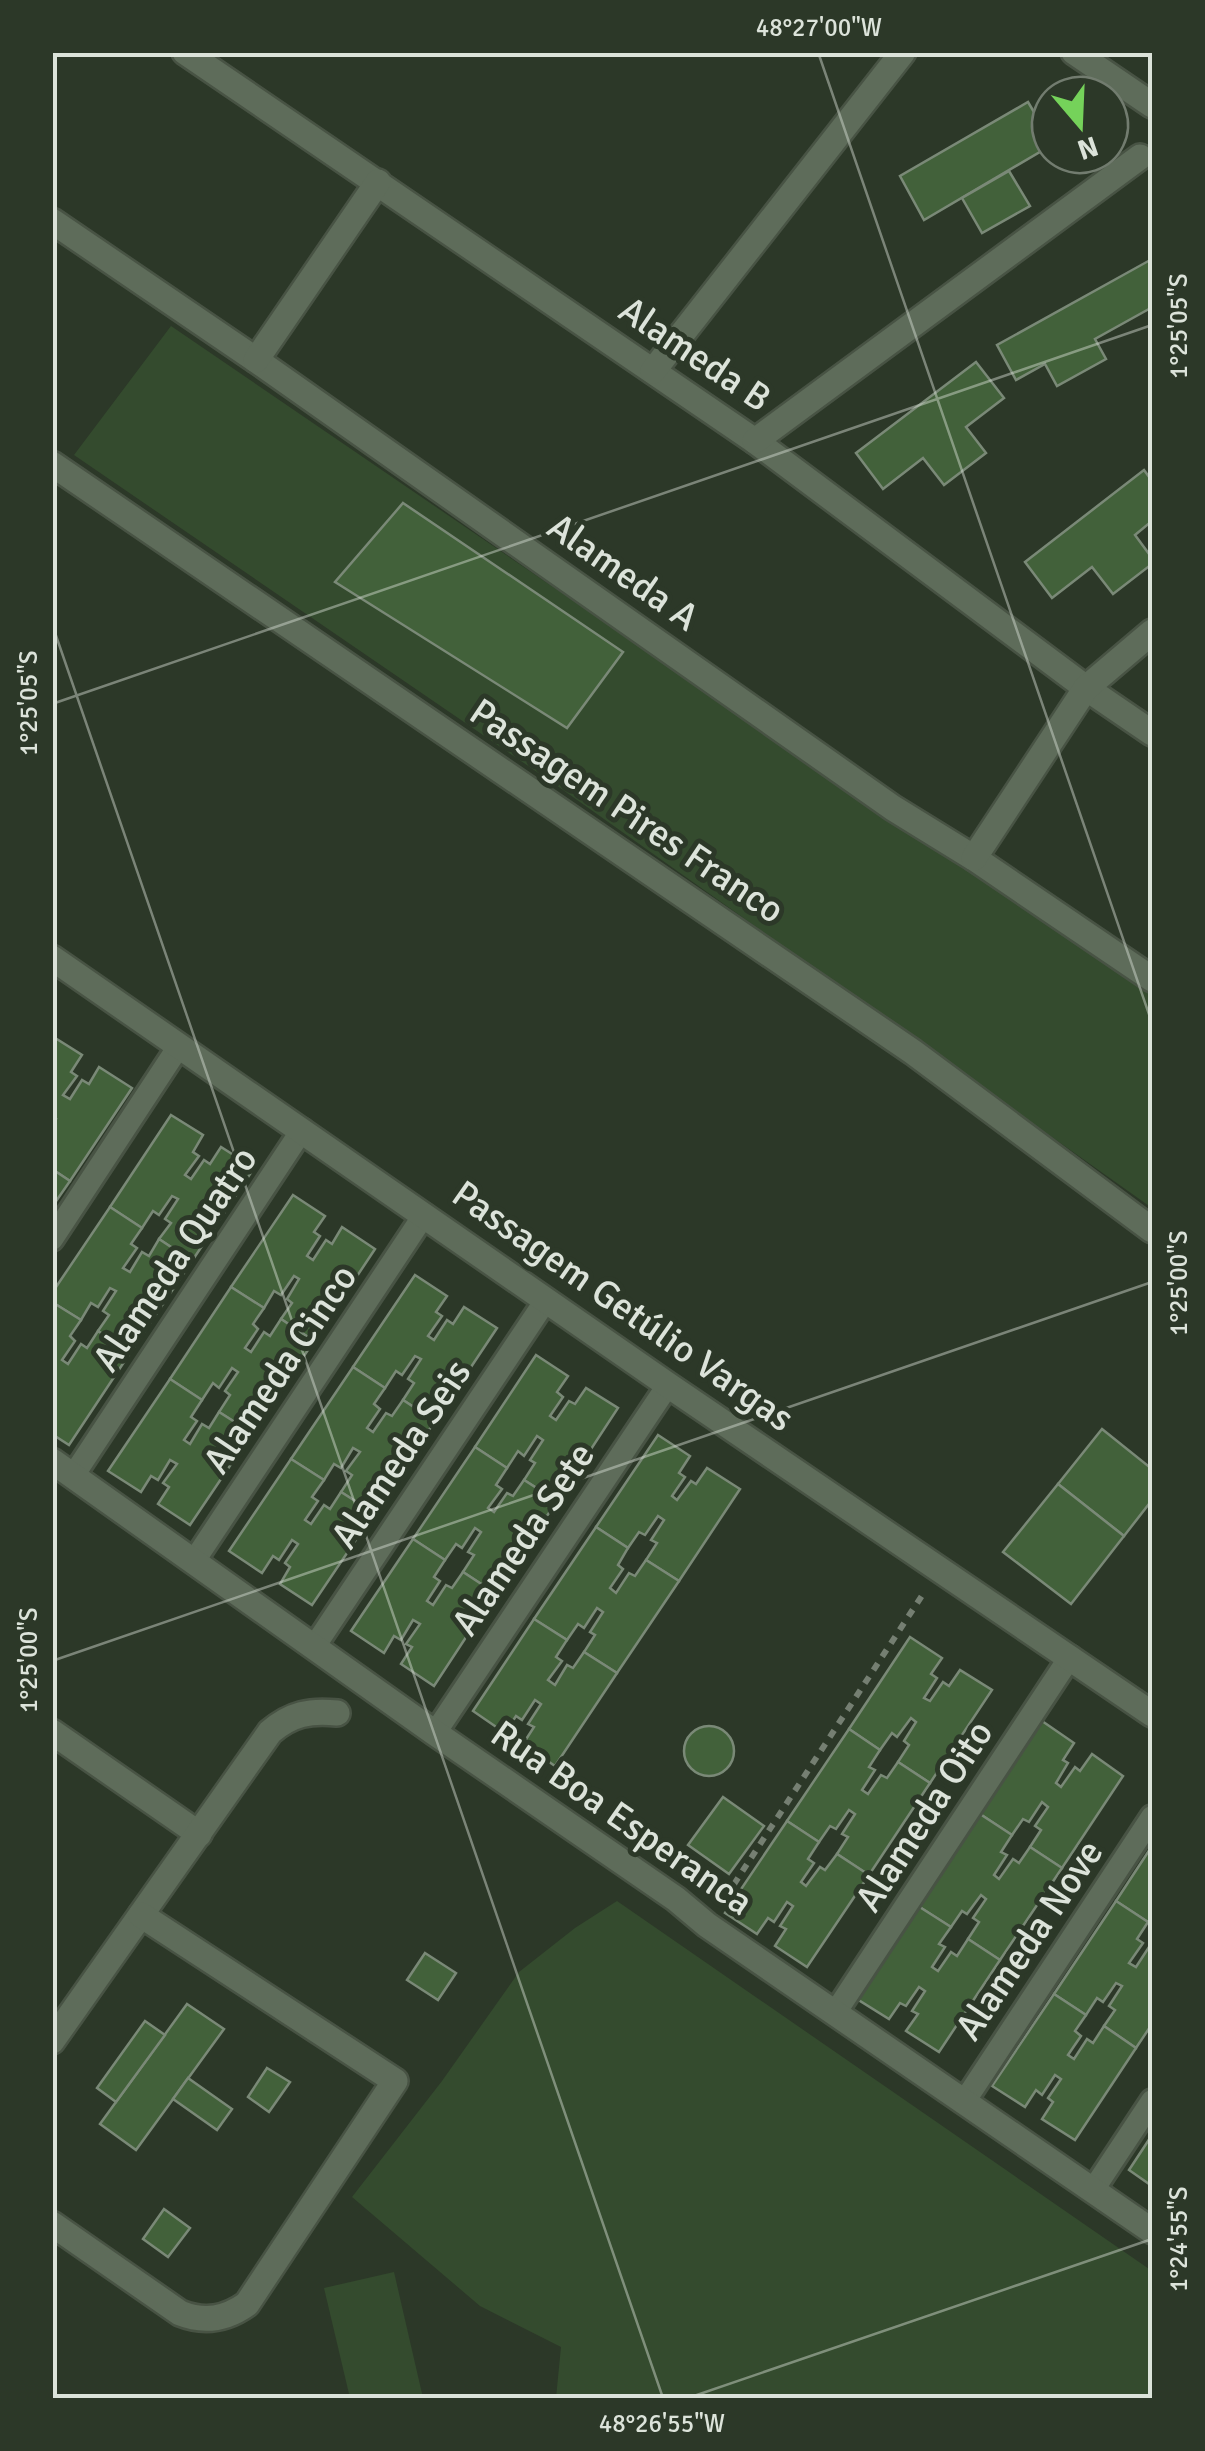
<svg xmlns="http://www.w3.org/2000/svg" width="1205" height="2451" font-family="Signika,sans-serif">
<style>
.green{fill:#344b2e}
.building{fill:#42613a;stroke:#7a8977;stroke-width:2.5}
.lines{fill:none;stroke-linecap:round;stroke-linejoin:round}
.service-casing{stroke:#485344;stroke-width:28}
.minor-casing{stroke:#485344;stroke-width:30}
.path{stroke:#757f72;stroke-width:6;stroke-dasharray:8 8;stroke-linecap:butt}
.service{stroke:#5e6c5a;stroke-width:22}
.minor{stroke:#5e6c5a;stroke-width:25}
.ticks{fill:none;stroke:#dce3da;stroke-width:2.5;stroke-opacity:0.45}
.labels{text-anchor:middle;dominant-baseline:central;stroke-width:10;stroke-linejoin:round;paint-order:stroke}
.street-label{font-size:38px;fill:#dce3da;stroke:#2c3828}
.neatline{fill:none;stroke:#dce3da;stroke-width:4}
.ticks-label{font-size:25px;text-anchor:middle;fill:#dce3da}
</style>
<rect width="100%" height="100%" fill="#2c3828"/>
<g class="green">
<polygon points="171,326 1152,996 1152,1208 556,785 74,455"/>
<polygon points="617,1901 1152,2271 1152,2398 556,2398 561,2347 480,2306 352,2197 442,2081 519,1972 575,1928"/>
<polygon points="394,2272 423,2398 350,2398 324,2288"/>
</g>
<g class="building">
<polygon points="1028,102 1050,139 1050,146 924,220 900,176"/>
<polygon points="1009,171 1030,206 982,233 962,198"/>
<polygon points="1152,259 1152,316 1149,309 1095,339 1106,359 1057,386 1045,364 1016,380 997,345"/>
<polygon points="976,362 1004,398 966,427 986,453 944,485 923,458 883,489 856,453"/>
<polygon points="1144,470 1152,481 1152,521 1135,535 1152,558 1152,564 1113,594 1092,567 1052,598 1025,562"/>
<polygon points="403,503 623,652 567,728 335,582"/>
<polygon points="52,1036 82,1055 71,1072 77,1076 63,1095 70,1099 82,1080 89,1084 99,1067 132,1088 70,1181 52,1169 52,1125 56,1119 52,1117"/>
<polygon points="171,1115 203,1135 193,1152 199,1156 185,1175 191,1179 204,1160 210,1164 221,1147 254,1168 192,1261 159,1239 171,1223 165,1219 178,1199 172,1196 159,1215 153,1211 142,1228 110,1207"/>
<polygon points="52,1169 70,1181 52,1207"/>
<polygon points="293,1195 325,1216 314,1232 320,1236 307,1256 313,1260 326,1240 332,1244 342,1227 375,1249 314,1341 281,1319 292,1303 287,1299 299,1279 294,1276 281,1295 274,1291 264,1308 231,1287"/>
<polygon points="110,1207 142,1228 131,1244 137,1248 123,1268 130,1272 142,1252 149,1256 159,1239 192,1261 130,1353 98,1331 109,1315 103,1311 116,1291 110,1288 98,1307 91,1303 81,1320 52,1302 52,1293"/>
<polygon points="415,1275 447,1296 436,1312 442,1316 428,1336 434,1340 447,1320 453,1324 464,1307 497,1328 435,1421 403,1400 414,1383 408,1379 421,1359 415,1356 402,1375 396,1371 385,1388 353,1367"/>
<polygon points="231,1287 264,1308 253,1324 258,1329 245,1348 251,1352 264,1332 270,1336 281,1319 314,1341 252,1433 219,1412 230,1395 225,1391 238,1372 232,1368 219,1388 213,1383 202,1400 170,1379"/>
<polygon points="52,1302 81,1320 70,1336 75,1341 62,1360 68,1364 81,1344 87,1348 98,1331 130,1353 69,1445 52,1434 52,1387 55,1384 52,1382"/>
<polygon points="536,1355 568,1376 557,1392 563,1397 550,1416 556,1420 569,1401 575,1404 586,1388 618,1408 557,1501 524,1480 535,1463 530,1460 543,1440 537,1436 524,1456 518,1451 507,1468 475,1447"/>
<polygon points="353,1367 385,1388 374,1404 380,1409 367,1428 373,1432 386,1413 392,1416 403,1400 435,1421 374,1513 341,1492 352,1475 346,1471 360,1452 353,1448 341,1468 334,1464 324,1480 291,1459"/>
<polygon points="170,1379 202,1400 191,1417 197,1421 184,1440 190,1444 202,1424 209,1428 219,1412 252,1433 190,1525 158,1504 169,1487 163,1483 177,1464 170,1460 158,1480 151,1476 141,1492 108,1471"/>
<polygon points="1102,1429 1152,1469 1152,1500 1124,1536 1058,1484"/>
<polygon points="658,1435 690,1456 679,1473 685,1477 672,1496 677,1500 691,1481 696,1484 707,1468 740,1489 679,1581 646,1560 657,1543 651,1540 664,1520 658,1516 645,1535 639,1532 628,1548 596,1527"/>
<polygon points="475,1447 507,1468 496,1485 502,1489 488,1508 494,1512 507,1493 513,1496 524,1480 557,1501 495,1593 463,1572 474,1555 468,1552 481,1532 475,1528 462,1548 456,1544 445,1560 413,1539"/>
<polygon points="291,1459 324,1480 312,1497 318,1501 305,1520 311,1524 324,1505 330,1509 341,1492 374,1513 312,1605 280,1584 290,1567 285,1563 298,1544 292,1540 279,1560 273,1556 262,1573 229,1551"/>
<polygon points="1058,1484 1124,1536 1071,1604 1003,1552"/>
<polygon points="596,1527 628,1548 618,1565 623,1569 610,1588 616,1593 629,1573 635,1576 646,1560 679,1581 617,1673 584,1652 595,1635 590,1632 603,1612 597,1608 584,1628 578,1624 567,1640 534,1619"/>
<polygon points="413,1539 445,1560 434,1577 440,1581 427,1601 433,1605 446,1585 452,1588 463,1572 495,1593 434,1686 401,1664 412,1647 406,1644 420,1624 413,1620 401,1640 394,1636 384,1653 351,1631"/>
<polygon points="534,1619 567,1640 556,1657 562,1661 548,1680 555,1685 567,1665 573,1668 584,1652 617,1673 555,1766 523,1744 534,1727 528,1724 541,1704 535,1700 522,1720 516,1716 505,1733 473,1711"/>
<polygon points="910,1637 942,1658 931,1674 937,1678 924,1698 930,1701 943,1682 949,1686 960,1670 992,1690 930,1783 898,1762 909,1745 904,1741 916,1722 911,1718 897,1737 892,1733 880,1750 849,1729"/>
<polygon points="1042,1721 1074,1743 1063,1760 1068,1763 1056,1783 1061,1787 1075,1767 1080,1771 1092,1754 1123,1776 1062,1868 1030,1847 1041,1830 1035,1826 1048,1807 1042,1802 1029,1822 1023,1819 1012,1835 980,1814"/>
<circle cx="709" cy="1751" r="25"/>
<polygon points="849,1729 880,1750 869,1767 875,1770 862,1790 868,1794 881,1775 887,1778 898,1762 930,1783 869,1875 837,1854 848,1837 842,1834 855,1814 849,1810 836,1829 830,1826 819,1842 787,1821"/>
<polygon points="723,1797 764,1826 729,1874 688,1845"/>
<polygon points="980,1814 1012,1835 1001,1852 1007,1855 994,1875 999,1879 1013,1859 1019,1863 1030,1847 1062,1868 1000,1960 968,1939 979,1922 973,1918 986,1899 981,1895 967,1914 962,1911 951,1927 918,1906"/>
<polygon points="787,1821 819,1842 808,1859 814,1863 801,1882 806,1886 820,1867 825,1870 837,1854 869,1875 807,1967 775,1946 786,1929 780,1926 793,1906 787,1902 774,1922 768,1918 757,1934 725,1913"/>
<polygon points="1152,1846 1152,1916 1148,1922 1116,1901"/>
<polygon points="1116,1901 1148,1922 1137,1939 1143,1943 1129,1963 1136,1967 1149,1947 1152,1950 1152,2024 1136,2048 1104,2026 1115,2010 1109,2006 1122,1986 1116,1983 1103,2002 1097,1998 1086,2015 1054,1994"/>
<polygon points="918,1906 951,1927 939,1944 945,1947 932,1967 938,1971 951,1952 957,1956 968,1939 1000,1960 939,2052 906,2031 918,2014 912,2011 925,1991 919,1987 906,2006 900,2003 889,2019 857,1999"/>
<polygon points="425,1953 456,1973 438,2000 407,1980"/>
<polygon points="1054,1994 1086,2015 1075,2031 1081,2036 1068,2055 1074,2059 1087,2039 1093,2043 1104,2026 1136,2048 1075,2140 1042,2119 1053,2102 1048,2098 1061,2079 1055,2075 1042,2095 1036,2090 1025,2107 992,2086"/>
<polygon points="187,2004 224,2029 136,2150 100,2124"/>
<polygon points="145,2021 165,2035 116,2102 97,2088"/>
<polygon points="267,2068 290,2082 269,2112 248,2097"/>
<polygon points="188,2078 232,2109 217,2130 173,2099"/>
<polygon points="1152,2135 1152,2186 1129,2170"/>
<polygon points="164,2209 190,2228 168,2257 143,2239"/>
</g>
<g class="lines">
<defs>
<g id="service">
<polyline points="52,1239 179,1046"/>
<polyline points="73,1476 302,1130"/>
<polyline points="194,1561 424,1215"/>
<polyline points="314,1647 546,1300"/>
<polyline points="435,1733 668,1385"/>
<polyline points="835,2013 1070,1657"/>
<polyline points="964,2102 1152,1817"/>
<polyline points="1093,2190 1152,2101"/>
</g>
<g id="minor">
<polyline points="185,52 755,441 1086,688 1152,733"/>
<polyline points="1074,52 1152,105"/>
<polyline points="52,221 256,360 893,808 974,858 1152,979"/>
<polyline points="256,360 378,182"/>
<polyline points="653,371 903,52"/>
<polyline points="755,441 1140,157"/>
<polyline points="52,464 913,1052 1152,1230"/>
<polyline points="974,858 1086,688 1152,632"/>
<polyline points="52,958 668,1385 1152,1714"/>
<polyline points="52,1461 435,1733 676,1899 707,1925 1152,2231"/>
<polyline points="52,1732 199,1834"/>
<path d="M52 2041 270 1732C291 1714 310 1710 337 1713"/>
<path d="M52 2224 180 2313C205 2323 226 2319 247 2304L395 2081 141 1915"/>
</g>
</defs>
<use href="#service" class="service-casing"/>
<use href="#minor" class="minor-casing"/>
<polyline class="path" points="725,1898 923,1594"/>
<use href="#service" class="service"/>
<use href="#minor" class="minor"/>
</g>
<path class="ticks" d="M818 52 1152 1023M52 624 663 2398M52 704 1152 325M52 1661 1152 1282M688 2398 1152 2239"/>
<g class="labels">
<g class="street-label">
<text transform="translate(695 354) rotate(34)">Alameda B</text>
<text transform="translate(623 572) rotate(35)">Alameda A</text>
<text transform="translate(627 811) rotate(34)">Passagem Pires Franco</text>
<text transform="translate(175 1259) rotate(-56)">Alameda Quatro</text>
<text transform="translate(623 1306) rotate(35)">Passagem Getúlio Vargas</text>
<text transform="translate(280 1369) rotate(-56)">Alameda Cinco</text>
<text transform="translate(401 1454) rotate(-56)">Alameda Seis</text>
<text transform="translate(523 1539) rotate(-56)">Alameda Sete</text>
<text transform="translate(924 1816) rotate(-57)">Alameda Oito</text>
<text transform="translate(622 1818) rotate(35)">Rua Boa Esperanca</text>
<text transform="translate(1029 1940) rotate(-56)">Alameda Nove</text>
</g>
</g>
<rect width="1205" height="2451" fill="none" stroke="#2c3828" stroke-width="110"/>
<g transform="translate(1080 125) rotate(161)"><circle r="48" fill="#2c3828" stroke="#727c6f" stroke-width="2.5"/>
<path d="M0-8L18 38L0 25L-18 38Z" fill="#75d25a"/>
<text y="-15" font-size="28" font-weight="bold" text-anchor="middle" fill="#dce3da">N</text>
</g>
<rect x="55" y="55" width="1095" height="2341" class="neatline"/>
<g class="ticks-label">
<text x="819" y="36">48°27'00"W</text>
<text transform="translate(1178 326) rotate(-90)" y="9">1°25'05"S</text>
<text transform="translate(28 703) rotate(-90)" y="9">1°25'05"S</text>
<text transform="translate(1178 1283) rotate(-90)" y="9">1°25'00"S</text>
<text transform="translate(28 1660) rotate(-90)" y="9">1°25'00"S</text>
<text transform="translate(1178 2239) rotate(-90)" y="9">1°24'55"S</text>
<text x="662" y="2432">48°26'55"W</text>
</g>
</svg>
